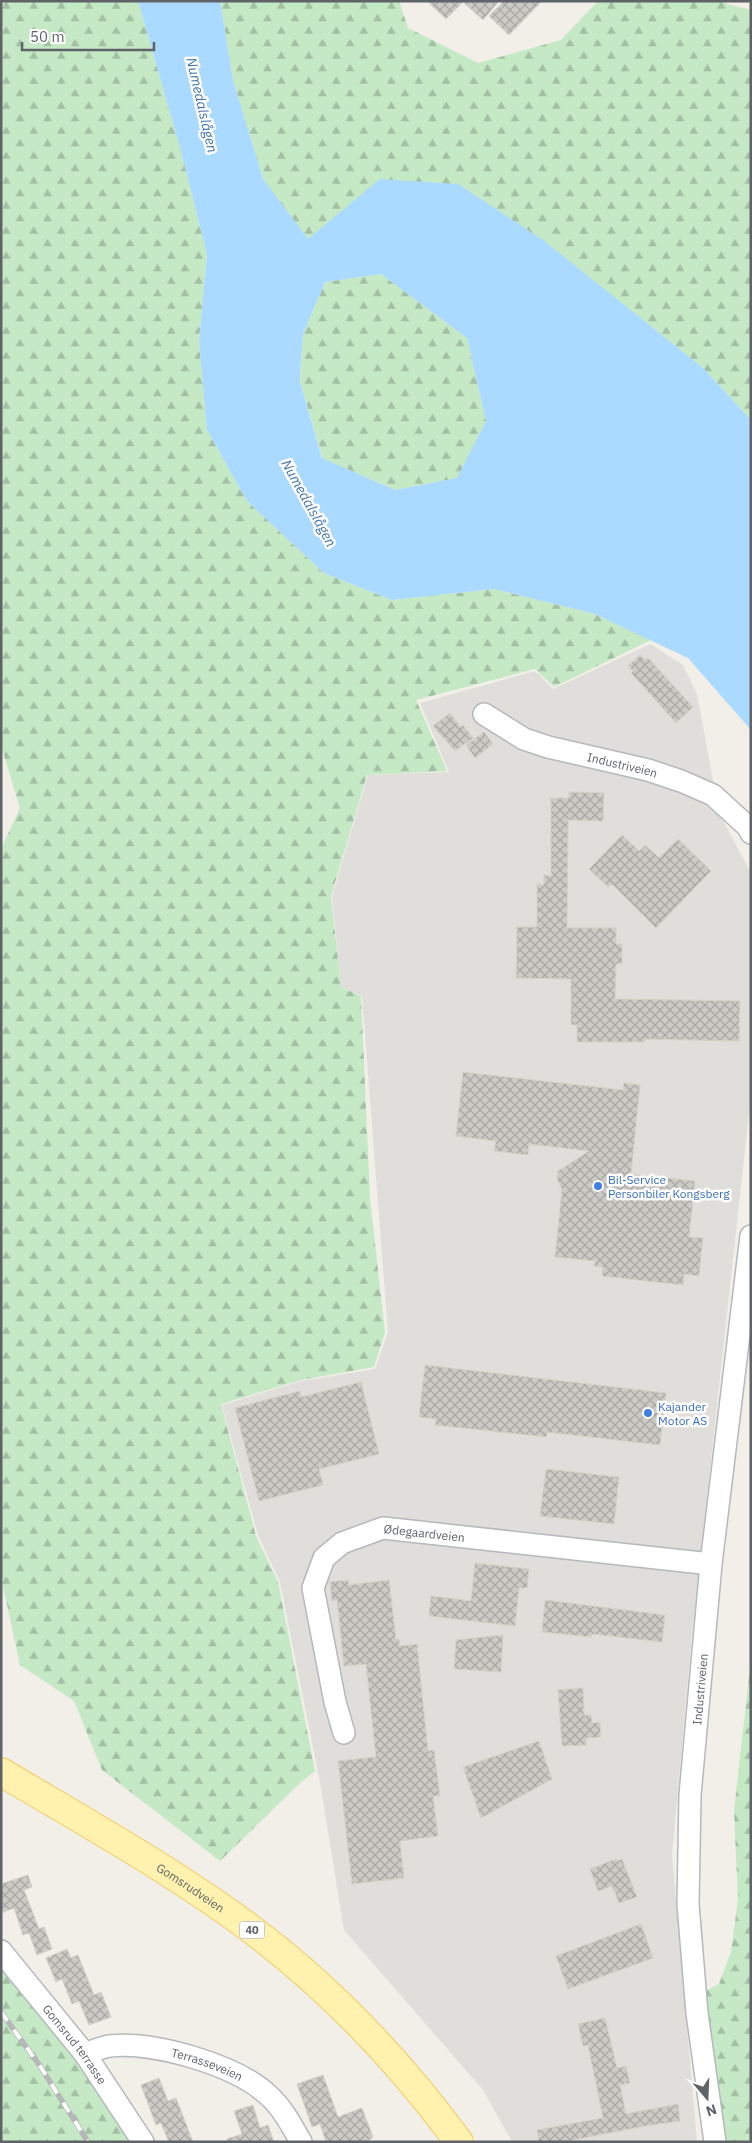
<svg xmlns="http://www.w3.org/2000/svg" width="752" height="2143" font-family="'IBM Plex Sans',sans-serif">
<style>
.industrial{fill:#e0deda}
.forest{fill:url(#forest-firs)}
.water{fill:#aadaff;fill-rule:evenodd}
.building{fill:url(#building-cross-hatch);stroke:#d6d1c6}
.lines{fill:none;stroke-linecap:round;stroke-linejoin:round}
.street-casing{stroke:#b5b8bc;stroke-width:24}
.primary-casing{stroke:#f2c960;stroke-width:30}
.street{stroke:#fff;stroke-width:21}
.primary{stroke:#fff2af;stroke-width:28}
.rail-casing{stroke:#b6b7b8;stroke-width:5.5}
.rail{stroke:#fff;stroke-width:4;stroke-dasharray:11;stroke-linecap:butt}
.shop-dot{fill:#3f7fe0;stroke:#fff;stroke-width:2}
.labels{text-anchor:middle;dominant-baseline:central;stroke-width:5;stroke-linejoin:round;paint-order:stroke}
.shield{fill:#fff;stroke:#8f9295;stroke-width:1}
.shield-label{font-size:11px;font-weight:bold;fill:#5f6368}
.street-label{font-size:12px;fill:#5f6368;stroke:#fff}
.shop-label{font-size:12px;fill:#366cbe;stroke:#fff;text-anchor:start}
.water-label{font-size:14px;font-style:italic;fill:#4174aa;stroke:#fff}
</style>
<defs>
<pattern id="forest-firs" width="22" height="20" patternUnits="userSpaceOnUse" patternTransform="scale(1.25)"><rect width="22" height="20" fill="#c5e8c5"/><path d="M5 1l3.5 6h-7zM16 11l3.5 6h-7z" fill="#a3c0a4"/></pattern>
<pattern id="building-cross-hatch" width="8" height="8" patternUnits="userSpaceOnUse" patternTransform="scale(1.25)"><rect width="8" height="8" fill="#cccac5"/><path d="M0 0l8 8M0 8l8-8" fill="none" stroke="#a9a8a4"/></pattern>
</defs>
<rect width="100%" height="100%" fill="#f1efe8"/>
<polygon class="industrial" points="650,644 683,665 697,694 719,813 751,873 751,1095 692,1633 672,1855 697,2142 512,2142 483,2090 344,1930 320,1782 280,1582 258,1535 222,1405 301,1381 375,1369 388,1332 362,996 341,987 332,896 368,775 449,772 420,703 535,671 553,689"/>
<g class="forest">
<polygon points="1,1 138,1 181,151 207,254 199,341 207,430 247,501 324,573 392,600 494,589 595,614 651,640 554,687 535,669 416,700 447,771 367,775 331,896 341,987 361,996 370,1199 385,1332 374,1367 301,1380 221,1404 256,1536 278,1582 315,1771 300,1783 220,1861 102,1770 74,1701 20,1665 1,1577 1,849 20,808 1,746"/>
<polygon points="220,1 399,1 408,28 478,63 561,40 598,1 725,1 727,4 751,10 751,420 703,368 624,305 380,180 308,240 263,179 233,80"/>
<polygon points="381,274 467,338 486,421 458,478 395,490 323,459 300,382 300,374 303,334 325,282"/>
<polygon points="751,1659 751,2142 726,2142 691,1999 719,1984 731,1952 738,1899 734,1811"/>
<polygon points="1,1942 151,2142 1,2142"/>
</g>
<path class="water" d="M138 1H220L233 80 263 179 308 239 380 179 458 184 543 240 703 368 751 420V730L688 658 595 614 494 589 392 600 324 573 247 501 207 430 199 341 207 254 181 151ZM381 274 467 338 486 421 457 478 395 490 322 458 300 382V374L303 334 325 282Z"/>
<g class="building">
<polygon points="427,1 499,1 483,20 463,2 446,19"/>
<polygon points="504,1 542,1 509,35 489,16"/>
<polygon points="640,655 645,660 648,658 693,707 676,723 631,673 633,671 628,666"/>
<polygon points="450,713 460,727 463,725 473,738 455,751 433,726"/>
<polygon points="484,732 493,744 475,758 466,745"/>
<polygon points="569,792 604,793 603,821 568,820 567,928 616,928 616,944 622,944 622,964 616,964 615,999 740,1001 739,1041 645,1039 645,1042 577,1042 577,1025 571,1025 571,979 516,978 517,927 537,927 537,884 544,885 544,875 551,876 551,798 569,798"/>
<polygon points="622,835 639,851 645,845 659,858 678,839 711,871 656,928 612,884 608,887 589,869"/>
<polygon points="463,1072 623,1090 624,1083 640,1085 631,1174 695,1181 689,1237 703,1238 699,1276 684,1274 683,1285 602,1276 603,1267 594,1266 595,1261 555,1257 562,1190 557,1179 558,1171 589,1151 529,1144 528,1155 494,1151 496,1141 456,1136"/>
<polygon points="425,1365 666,1393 660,1445 547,1432 546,1437 435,1425 436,1419 419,1417"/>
<polygon points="361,1382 379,1454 319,1469 323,1485 259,1501 235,1408 300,1391 301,1397"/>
<polygon points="546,1469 619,1477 614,1524 540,1516"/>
<polygon points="475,1563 529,1569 527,1588 519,1588 515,1626 429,1616 431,1596 471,1601"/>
<polygon points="348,1580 349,1585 389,1580 396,1639 399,1639 400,1646 417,1644 428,1751 434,1750 440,1796 433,1796 438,1836 400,1841 404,1878 352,1884 338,1761 376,1757 366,1664 344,1666 337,1600 332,1601 330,1582"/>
<polygon points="545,1600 665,1615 662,1642 592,1634 592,1637 542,1632"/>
<polygon points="503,1635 501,1672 454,1669 456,1640"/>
<polygon points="583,1688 584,1715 591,1715 592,1723 600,1722 601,1737 586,1738 586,1745 562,1746 558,1690"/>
<polygon points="539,1741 552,1779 481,1818 463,1767"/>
<polygon points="616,1859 617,1861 622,1859 637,1897 619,1903 612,1886 598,1891 590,1869"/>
<polygon points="28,1875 32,1887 24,1890 39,1929 44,1927 52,1949 37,1955 29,1933 23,1935 14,1908 1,1913 1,1884"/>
<polygon points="641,1924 653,1958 568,1989 556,1956"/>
<polygon points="67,1949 71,1958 78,1955 94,1995 101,1992 111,2017 89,2025 79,2001 72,2004 62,1979 56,1982 46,1958"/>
<polygon points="605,2018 617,2068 626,2066 630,2083 620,2085 626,2114 678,2104 680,2121 645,2126 563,2142 539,2142 537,2130 603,2118 588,2045 583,2046 578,2024"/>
<polygon points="323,2075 338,2117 362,2108 373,2137 367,2142 326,2142 320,2124 312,2127 297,2084"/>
<polygon points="159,2078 168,2101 176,2098 193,2142 169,2142 161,2123 156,2125 141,2085"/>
<polygon points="253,2105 260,2128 268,2125 274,2142 227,2142 227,2139 242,2134 234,2111"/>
</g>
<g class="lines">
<defs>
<g id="street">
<path id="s1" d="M484 714 524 739 548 747 648 770 681 781 713 795 748 827 751 833"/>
<path id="s2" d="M344 1733 335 1702 313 1588 324 1558 342 1543 383 1528 711 1564"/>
<path id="s3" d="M1 1951 85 2054 143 2142"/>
<path id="s4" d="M85 2054C93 2051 102 2047 110 2046 154 2041 236 2065 268 2095 282 2107 292 2126 301 2142"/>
<path id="s5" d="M715 2142 697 2013 688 1904 690 1795 711 1564 751 1236"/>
</g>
<g id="primary">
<path id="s6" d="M1 1772C85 1822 172 1870 251 1929 331 1989 400 2062 459 2142"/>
</g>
</defs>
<use href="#street" class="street-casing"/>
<use href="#primary" class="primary-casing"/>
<use href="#street" class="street"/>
<use href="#primary" class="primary"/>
<defs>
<polyline id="rail" points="1,2012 40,2066 88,2142"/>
</defs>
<use href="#rail" class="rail-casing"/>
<use href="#rail" class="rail"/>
</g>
<g class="shop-dot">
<circle cx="598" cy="1186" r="5"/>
<circle cx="648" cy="1413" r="5"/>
</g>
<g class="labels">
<rect class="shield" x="239.5" y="1921.5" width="25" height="17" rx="4"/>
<g class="shield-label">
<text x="252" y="1930">40</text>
</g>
<g class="street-label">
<text stroke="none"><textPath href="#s1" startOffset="149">Industriveien</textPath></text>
<text stroke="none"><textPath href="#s2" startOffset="289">Ødegaardveien</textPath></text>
<text stroke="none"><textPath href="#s5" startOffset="455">Industriveien</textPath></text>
<text stroke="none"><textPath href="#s6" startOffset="222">Gomsrudveien</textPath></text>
<text stroke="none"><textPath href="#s3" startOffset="119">Gomsrud terrasse</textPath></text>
<text stroke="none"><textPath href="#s4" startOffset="126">Terrasseveien</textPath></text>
</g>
<g class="shop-label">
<text x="608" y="1179">Bil-Service<tspan x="608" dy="14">Personbiler Kongsberg</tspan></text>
<text x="658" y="1406">Kajander<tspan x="658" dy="14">Motor AS</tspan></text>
</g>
<g class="water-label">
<text transform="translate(202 105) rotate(77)">Numedalslågen</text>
<text transform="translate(309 503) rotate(61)">Numedalslågen</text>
</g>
</g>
<rect width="752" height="2143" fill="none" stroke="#5f6368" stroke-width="5"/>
<g transform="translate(707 2098) rotate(161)" stroke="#ffffff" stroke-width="4" paint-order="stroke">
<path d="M0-4L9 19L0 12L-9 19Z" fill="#5f6368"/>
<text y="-8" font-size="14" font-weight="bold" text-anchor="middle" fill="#5f6368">N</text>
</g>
<path d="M22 42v8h132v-8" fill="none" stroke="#5f6368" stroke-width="2.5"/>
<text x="30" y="42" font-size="15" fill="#5f6368" stroke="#ffffff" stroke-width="4" paint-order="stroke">50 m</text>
</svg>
